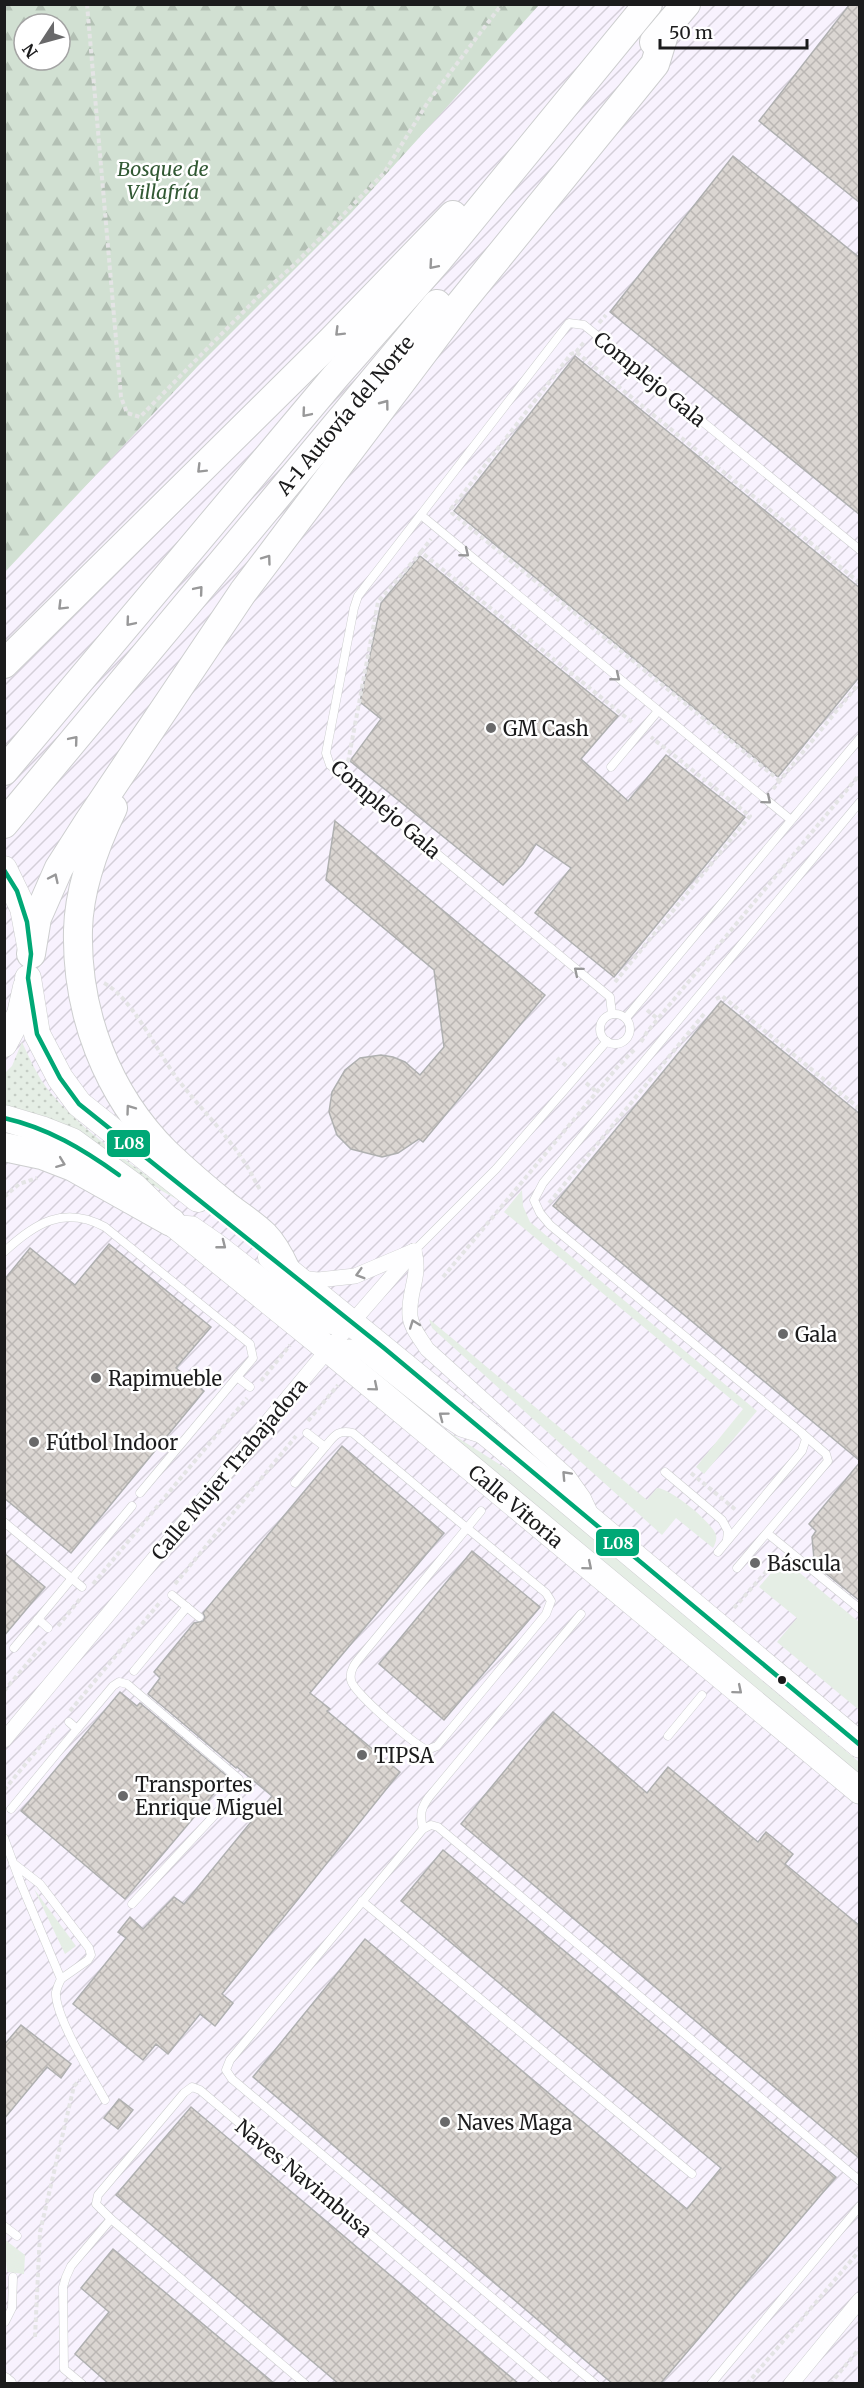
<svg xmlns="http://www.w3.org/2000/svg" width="864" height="2388" font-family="Merriweather,serif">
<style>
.industrial{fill:url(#industrial-furrows);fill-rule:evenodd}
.grass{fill:url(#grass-dots)}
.forest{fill:url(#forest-firs);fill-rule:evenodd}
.green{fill:#e5eee5}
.building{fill:url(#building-cross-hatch);stroke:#afb0b0;stroke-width:1.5}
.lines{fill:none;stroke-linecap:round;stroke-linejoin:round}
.service-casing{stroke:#cdcecf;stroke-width:9}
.minor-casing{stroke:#cdcecf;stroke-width:16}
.trunk-casing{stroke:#cdcecf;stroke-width:27}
.motorway-casing{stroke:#cdcecf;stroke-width:30}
.path{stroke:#e4e4e5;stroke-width:4;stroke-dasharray:4.5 3;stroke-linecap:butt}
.service{stroke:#fefeff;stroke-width:8}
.minor{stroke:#fefeff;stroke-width:15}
.trunk{stroke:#fefeff;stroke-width:26}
.motorway{stroke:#fefeff;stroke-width:28}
.bus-1-casing{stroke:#fff;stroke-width:9}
.bus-1{stroke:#00a876;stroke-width:4.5}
.oneway{stroke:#989899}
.poi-dot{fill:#69696a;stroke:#fff;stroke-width:2}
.bus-dot{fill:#1b1b1c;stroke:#fff;stroke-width:2}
.labels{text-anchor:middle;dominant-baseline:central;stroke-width:5;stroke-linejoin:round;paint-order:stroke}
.park-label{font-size:20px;font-style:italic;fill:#325934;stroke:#fff}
.street-label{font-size:20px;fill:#1b1b1c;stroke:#fff}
.poi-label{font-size:20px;fill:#1b1b1c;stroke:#fff;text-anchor:start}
.line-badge{stroke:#fff;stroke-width:2}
.badge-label{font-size:16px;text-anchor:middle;font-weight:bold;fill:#fff}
</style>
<defs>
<pattern id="industrial-furrows" width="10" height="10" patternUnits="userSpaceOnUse" patternTransform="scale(1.5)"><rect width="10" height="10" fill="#f8f2fe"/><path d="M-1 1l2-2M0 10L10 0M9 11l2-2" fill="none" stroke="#d4cfd9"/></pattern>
<pattern id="grass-dots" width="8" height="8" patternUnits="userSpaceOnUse" patternTransform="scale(1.5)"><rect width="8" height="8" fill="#e5eee5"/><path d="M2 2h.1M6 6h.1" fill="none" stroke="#c4ccc4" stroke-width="1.8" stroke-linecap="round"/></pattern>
<pattern id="forest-firs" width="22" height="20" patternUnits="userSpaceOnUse" patternTransform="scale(1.5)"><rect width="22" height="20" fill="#d1e0d2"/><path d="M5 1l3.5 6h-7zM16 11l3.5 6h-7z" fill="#b3c0b4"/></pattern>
<pattern id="building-cross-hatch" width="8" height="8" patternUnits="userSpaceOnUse" patternTransform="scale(1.5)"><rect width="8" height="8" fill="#dbd6d2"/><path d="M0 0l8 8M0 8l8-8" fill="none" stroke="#bbb7b4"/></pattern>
</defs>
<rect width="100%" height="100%" fill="#fafbfc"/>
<path class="industrial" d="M5 5H859V2383L5 2384ZM24 24H60V60H24Z"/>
<path class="grass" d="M22 1042C29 1057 36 1073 46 1087 81 1132 141 1170 187 1205 154 1187 123 1167 92 1147 64 1129 38 1111 5 1106L4 1074 12 1066Z"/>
<path class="forest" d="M5 4 539 5 352 212 198 366 5 572ZM24 24H60V60H24Z"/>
<g class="green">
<polygon points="522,1190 523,1206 530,1222 757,1411 704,1474 696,1467 743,1409 504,1212"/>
<path d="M429 1319 647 1500 657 1488C670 1488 712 1522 716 1535 717 1540 715 1544 713 1548L676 1518 662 1535 432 1328Z"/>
<polygon points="441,1427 518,1476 859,1762 859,1775"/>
<polygon points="783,1559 859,1622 859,1710 777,1642 797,1618 759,1587"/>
<polygon points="34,1889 76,1946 65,1954"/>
<polygon points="4,2239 25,2255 24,2274 7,2272"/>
</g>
<g class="building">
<polygon points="850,4 860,4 860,203 759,121"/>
<polygon points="733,156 860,258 860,515 610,312"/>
<polygon points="575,356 860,588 860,676 778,777 454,511"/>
<polygon points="420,556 618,716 581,759 628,801 666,755 745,817 614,977 535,913 571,868 536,844 523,864 503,885 350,761 381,719 360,702 381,603"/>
<polygon points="335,821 545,995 423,1142 419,1139 398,1153 382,1157 351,1149 337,1135 329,1112 332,1092 345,1070 360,1058 381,1055 393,1057 405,1062 420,1075 444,1047 434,970 326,880"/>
<polygon points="721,1001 860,1114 860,1461 553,1206"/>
<polygon points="109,1244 211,1327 176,1368 204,1391 71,1553 4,1498 4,1280 30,1248 75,1285"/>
<polygon points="342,1446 444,1533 310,1693 330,1709 327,1711 400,1772 222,1994 233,2003 215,2026 200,2014 168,2054 156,2044 143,2060 73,2004 126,1938 118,1932 130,1917 143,1929 174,1897 184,1904 272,1796 237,1767 236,1768 148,1694 160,1678 154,1672 194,1623 203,1621 205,1617 203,1613"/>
<polygon points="860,1462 860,1601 812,1562 814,1559 812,1537 816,1531 809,1524"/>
<polygon points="472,1551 540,1607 444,1720 379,1664"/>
<polygon points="4,1553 45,1587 4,1636"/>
<polygon points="120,1692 137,1706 140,1703 228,1777 125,1899 21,1811"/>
<polygon points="553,1712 647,1793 668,1767 758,1842 766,1832 793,1854 785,1864 860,1926 860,2159 461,1824"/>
<polygon points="443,1850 836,2177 660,2384 613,2384 253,2077 365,1939 687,2209 721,2168 401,1901"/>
<polygon points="21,2025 71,2064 61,2078 47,2067 4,2119 4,2045"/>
<polygon points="119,2099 133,2110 118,2129 104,2118"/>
<polygon points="191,2107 519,2384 339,2384 116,2195"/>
<polygon points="113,2249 275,2384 109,2384 75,2354 109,2312 81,2288"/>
</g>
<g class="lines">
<defs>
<g id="service">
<polyline points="421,515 791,820"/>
<polyline points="611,767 658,711"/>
<polyline points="612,1014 610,997 330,765 326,753 354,608 358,596 569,323 584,325 860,550"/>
<circle cx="615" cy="1029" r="15"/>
<polyline points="626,1018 860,738"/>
<polyline points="414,1251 496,1169 607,1041"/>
<path d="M4 1252C35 1223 64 1205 105 1227L250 1344 253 1358 237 1377 250 1387"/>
<path d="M307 1433 325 1447C334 1436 338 1429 353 1433L456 1519 467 1528 546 1593 551 1601 546 1614 437 1746 427 1750C414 1744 352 1692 351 1680 349 1670 356 1662 362 1655L467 1528 481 1511"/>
<polyline points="665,1472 722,1520 728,1531 727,1540"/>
<polyline points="295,1483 325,1447"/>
<polyline points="140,1493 237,1377"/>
<polyline points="4,1522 82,1587"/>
<polyline points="767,1533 860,1609"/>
<polyline points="718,1552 802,1451 806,1439 802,1433 550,1225 540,1213 534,1200 543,1183 860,802"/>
<polyline points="737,1568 828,1461 826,1454 803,1434"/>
<polyline points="172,1595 199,1617"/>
<polyline points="38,1619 48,1628"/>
<polyline points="14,1648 132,1506"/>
<polyline points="134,1671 187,1607"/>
<polyline points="77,1729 113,1686 119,1682 127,1684 239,1779 240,1784 236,1792 132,1904"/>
<polyline points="668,1736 702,1695"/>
<polyline points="11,1809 77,1729 69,1722"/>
<path d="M423 1829C420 1815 420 1809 429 1797L581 1614"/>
<polyline points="4,1838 21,1884 61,1979 88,1960 91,1955 89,1948 40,1884 13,1863"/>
<polyline points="362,1901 692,2174"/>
<path d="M61 1979C59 1983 57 1988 56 1992 54 2015 93 2078 105 2100"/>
<polyline points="4,2226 17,2236"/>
<polyline points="5,2322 12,2308 13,2277"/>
<polyline points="82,2384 64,2369 63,2287 66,2277 71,2266 111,2219"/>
<polyline points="305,2384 111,2219 96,2204 98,2195 184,2093 192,2087 200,2090 548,2384"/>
<polyline points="595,2384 232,2079 226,2070 230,2060 423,1829 431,1825 438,1827 860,2181"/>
<polyline points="711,2384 860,2206"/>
</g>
<g id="minor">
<polyline points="181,1223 193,1224 219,1242 327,1326 337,1327 353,1323"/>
<path d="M414 1251C421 1277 408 1291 410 1316 411 1328 421 1339 427 1349L568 1476 583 1497 591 1514"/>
<polyline points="299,1278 318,1280 355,1276 414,1251"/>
<polyline points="329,1350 350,1347 361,1351 446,1419 461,1429 480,1435"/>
<polyline points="4,1740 315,1365 414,1251"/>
<polyline points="4,2380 9,2384"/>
<polyline points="791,2384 860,2300"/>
</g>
<g id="trunk">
<polyline points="4,869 23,908 30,945"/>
<polyline points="28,978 37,1034 60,1078 79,1104 198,1199"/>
<polyline points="4,1044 20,1014 26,987"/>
<polyline points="4,1118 44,1130 72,1141 135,1187 171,1222 329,1350 860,1791"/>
<polyline points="271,1257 495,1440 860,1745"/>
</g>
<g id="motorway">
<polyline points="654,42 686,4"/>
<polyline points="4,664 331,341 453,215"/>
<polyline points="4,771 335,377 439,259 648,4"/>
<path d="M113 808C95 845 79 889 78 930 76 1013 107 1094 166 1153 186 1172 207 1190 228 1207 240 1216 254 1225 264 1235 274 1245 280 1257 286 1270"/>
<polyline points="4,824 437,304"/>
<polyline points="31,954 37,918 59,868 89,821 243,592 460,304 655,64 666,28"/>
<polyline points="4,1147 42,1155 73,1167 171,1222"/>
</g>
</defs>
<use href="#service" class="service-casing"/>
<use href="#minor" class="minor-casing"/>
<use href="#trunk" class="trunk-casing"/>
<use href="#motorway" class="motorway-casing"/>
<g class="path">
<polyline points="87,4 121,397 127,413 140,417 258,297 295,264 384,173 428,102 502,4"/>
<polyline points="599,323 606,315"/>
<polyline points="576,352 585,341"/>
<polyline points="421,552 431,539"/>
<polyline points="348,762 378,602 421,552 633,723"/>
<polyline points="780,781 452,513 451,509 571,354 576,352 860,583"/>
<polyline points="773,789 860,682"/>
<polyline points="615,982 750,816 651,737"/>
<path d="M104 983C132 998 157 1051 176 1077 198 1106 225 1132 245 1163 251 1172 255 1182 261 1191"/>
<polyline points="716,999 722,996 860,1109"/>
<polyline points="647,1010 658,1019"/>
<polyline points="641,1042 647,1032 860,774"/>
<polyline points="557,1058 569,1068"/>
<polyline points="586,1083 597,1092"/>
<polyline points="4,1197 19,1184 37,1178"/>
<polyline points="549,1203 704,1014"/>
<polyline points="443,1277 620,1064 634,1050"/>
<polyline points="261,1381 290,1345"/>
<polyline points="308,1421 338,1385"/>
<polyline points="691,1473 736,1510"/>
<polyline points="93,1584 247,1398"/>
<polyline points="175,1584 296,1436"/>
<polyline points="734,1608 779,1557"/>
<polyline points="58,1626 80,1599"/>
<polyline points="4,1691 46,1641"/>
<polyline points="70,1711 161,1601"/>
<polyline points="4,1790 57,1726"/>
<polyline points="35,2337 40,2232 74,2086 80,2080"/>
<polyline points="747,2384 860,2250"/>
<polyline points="830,2384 860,2348"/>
</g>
<use href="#service" class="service"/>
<use href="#minor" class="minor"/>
<use href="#trunk" class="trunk"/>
<use href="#motorway" class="motorway"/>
<defs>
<g id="bus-1">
<polyline points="4,870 17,891 27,922 31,954 28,978 37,1034 60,1078 79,1104 384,1348 860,1745"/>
<path d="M4 1118C48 1128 83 1149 119 1175"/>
</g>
</defs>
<use href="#bus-1" class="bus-1-casing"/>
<use href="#bus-1" class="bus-1"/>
</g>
<defs><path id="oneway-chevron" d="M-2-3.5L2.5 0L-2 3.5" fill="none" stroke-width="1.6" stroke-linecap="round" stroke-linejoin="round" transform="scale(1.5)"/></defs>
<g class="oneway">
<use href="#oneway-chevron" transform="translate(433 265) rotate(131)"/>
<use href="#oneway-chevron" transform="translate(339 332) rotate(135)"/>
<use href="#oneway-chevron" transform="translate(385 404) rotate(-53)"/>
<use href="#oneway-chevron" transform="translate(306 413) rotate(130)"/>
<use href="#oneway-chevron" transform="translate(201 469) rotate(135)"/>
<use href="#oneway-chevron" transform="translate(465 553) rotate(39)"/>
<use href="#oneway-chevron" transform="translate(267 559) rotate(-54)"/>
<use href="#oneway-chevron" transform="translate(199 590) rotate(-50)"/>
<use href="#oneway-chevron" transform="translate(62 606) rotate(135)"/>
<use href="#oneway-chevron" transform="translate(130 622) rotate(130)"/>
<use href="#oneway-chevron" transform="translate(616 677) rotate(39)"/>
<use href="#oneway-chevron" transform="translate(74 740) rotate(-50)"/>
<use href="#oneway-chevron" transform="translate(767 800) rotate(40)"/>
<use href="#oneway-chevron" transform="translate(54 878) rotate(-65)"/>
<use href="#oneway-chevron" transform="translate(578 971) rotate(-140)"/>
<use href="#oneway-chevron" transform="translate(130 1109) rotate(-126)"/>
<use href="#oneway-chevron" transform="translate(61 1163) rotate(21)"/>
<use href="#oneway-chevron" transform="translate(222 1245) rotate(38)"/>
<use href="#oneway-chevron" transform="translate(360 1274) rotate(164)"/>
<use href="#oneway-chevron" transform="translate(414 1324) rotate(-110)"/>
<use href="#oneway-chevron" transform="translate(374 1387) rotate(40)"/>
<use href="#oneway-chevron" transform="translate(443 1416) rotate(-143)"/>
<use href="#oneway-chevron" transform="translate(566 1475) rotate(-133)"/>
<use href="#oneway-chevron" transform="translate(588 1566) rotate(40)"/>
<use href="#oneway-chevron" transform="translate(738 1690) rotate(40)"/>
</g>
<g class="poi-dot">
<circle cx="491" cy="728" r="6"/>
<circle cx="783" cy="1334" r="6"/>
<circle cx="96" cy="1378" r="6"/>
<circle cx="34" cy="1442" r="6"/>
<circle cx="755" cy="1563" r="6"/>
<circle cx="362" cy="1755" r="6"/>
<circle cx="123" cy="1796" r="6"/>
<circle cx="445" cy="2122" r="6"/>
</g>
<circle class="bus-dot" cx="782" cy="1680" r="5"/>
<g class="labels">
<g class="park-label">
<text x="163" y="168">Bosque de<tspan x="163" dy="23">Villafría</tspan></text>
</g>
<g class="street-label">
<text transform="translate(650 379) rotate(39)">Complejo Gala</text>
<text transform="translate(345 415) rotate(-50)">A-1 Autovía del Norte</text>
<text transform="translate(386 809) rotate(41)">Complejo Gala</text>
<text transform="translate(229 1469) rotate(-50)">Calle Mujer Trabajadora</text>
<text transform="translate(516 1506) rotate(40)">Calle Vitoria</text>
<text transform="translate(304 2178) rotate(40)">Naves Navimbusa</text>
</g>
<g class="poi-label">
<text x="503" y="728">GM Cash</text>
<text x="795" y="1334">Gala</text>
<text x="108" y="1378">Rapimueble</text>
<text x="46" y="1442">Fútbol Indoor</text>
<text x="767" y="1563">Báscula</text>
<text x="374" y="1755">TIPSA</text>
<text x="135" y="1784">Transportes<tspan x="135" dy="23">Enrique Miguel</tspan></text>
<text x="457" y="2122">Naves Maga</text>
</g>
</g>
<g class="line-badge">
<rect x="106" y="1129" width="45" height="29" rx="6" fill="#00a876"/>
<rect x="595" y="1528" width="45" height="29" rx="6" fill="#00a876"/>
</g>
<g class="badge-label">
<text x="129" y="1149">L08</text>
<text x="618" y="1549">L08</text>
</g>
<rect width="864" height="2388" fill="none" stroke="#1b1b1c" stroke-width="12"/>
<g transform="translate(42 42) rotate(234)"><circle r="28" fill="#ffffff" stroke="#a4a4a4" stroke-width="1.5"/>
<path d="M0-4.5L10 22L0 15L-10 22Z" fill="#69696a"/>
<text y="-9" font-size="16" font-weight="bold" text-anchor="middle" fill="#1b1b1c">N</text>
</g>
<path d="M660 39v9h147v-9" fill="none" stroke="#1b1b1c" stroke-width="3"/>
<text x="669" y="39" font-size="18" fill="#1b1b1c" stroke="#ffffff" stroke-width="4.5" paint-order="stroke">50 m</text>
</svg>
